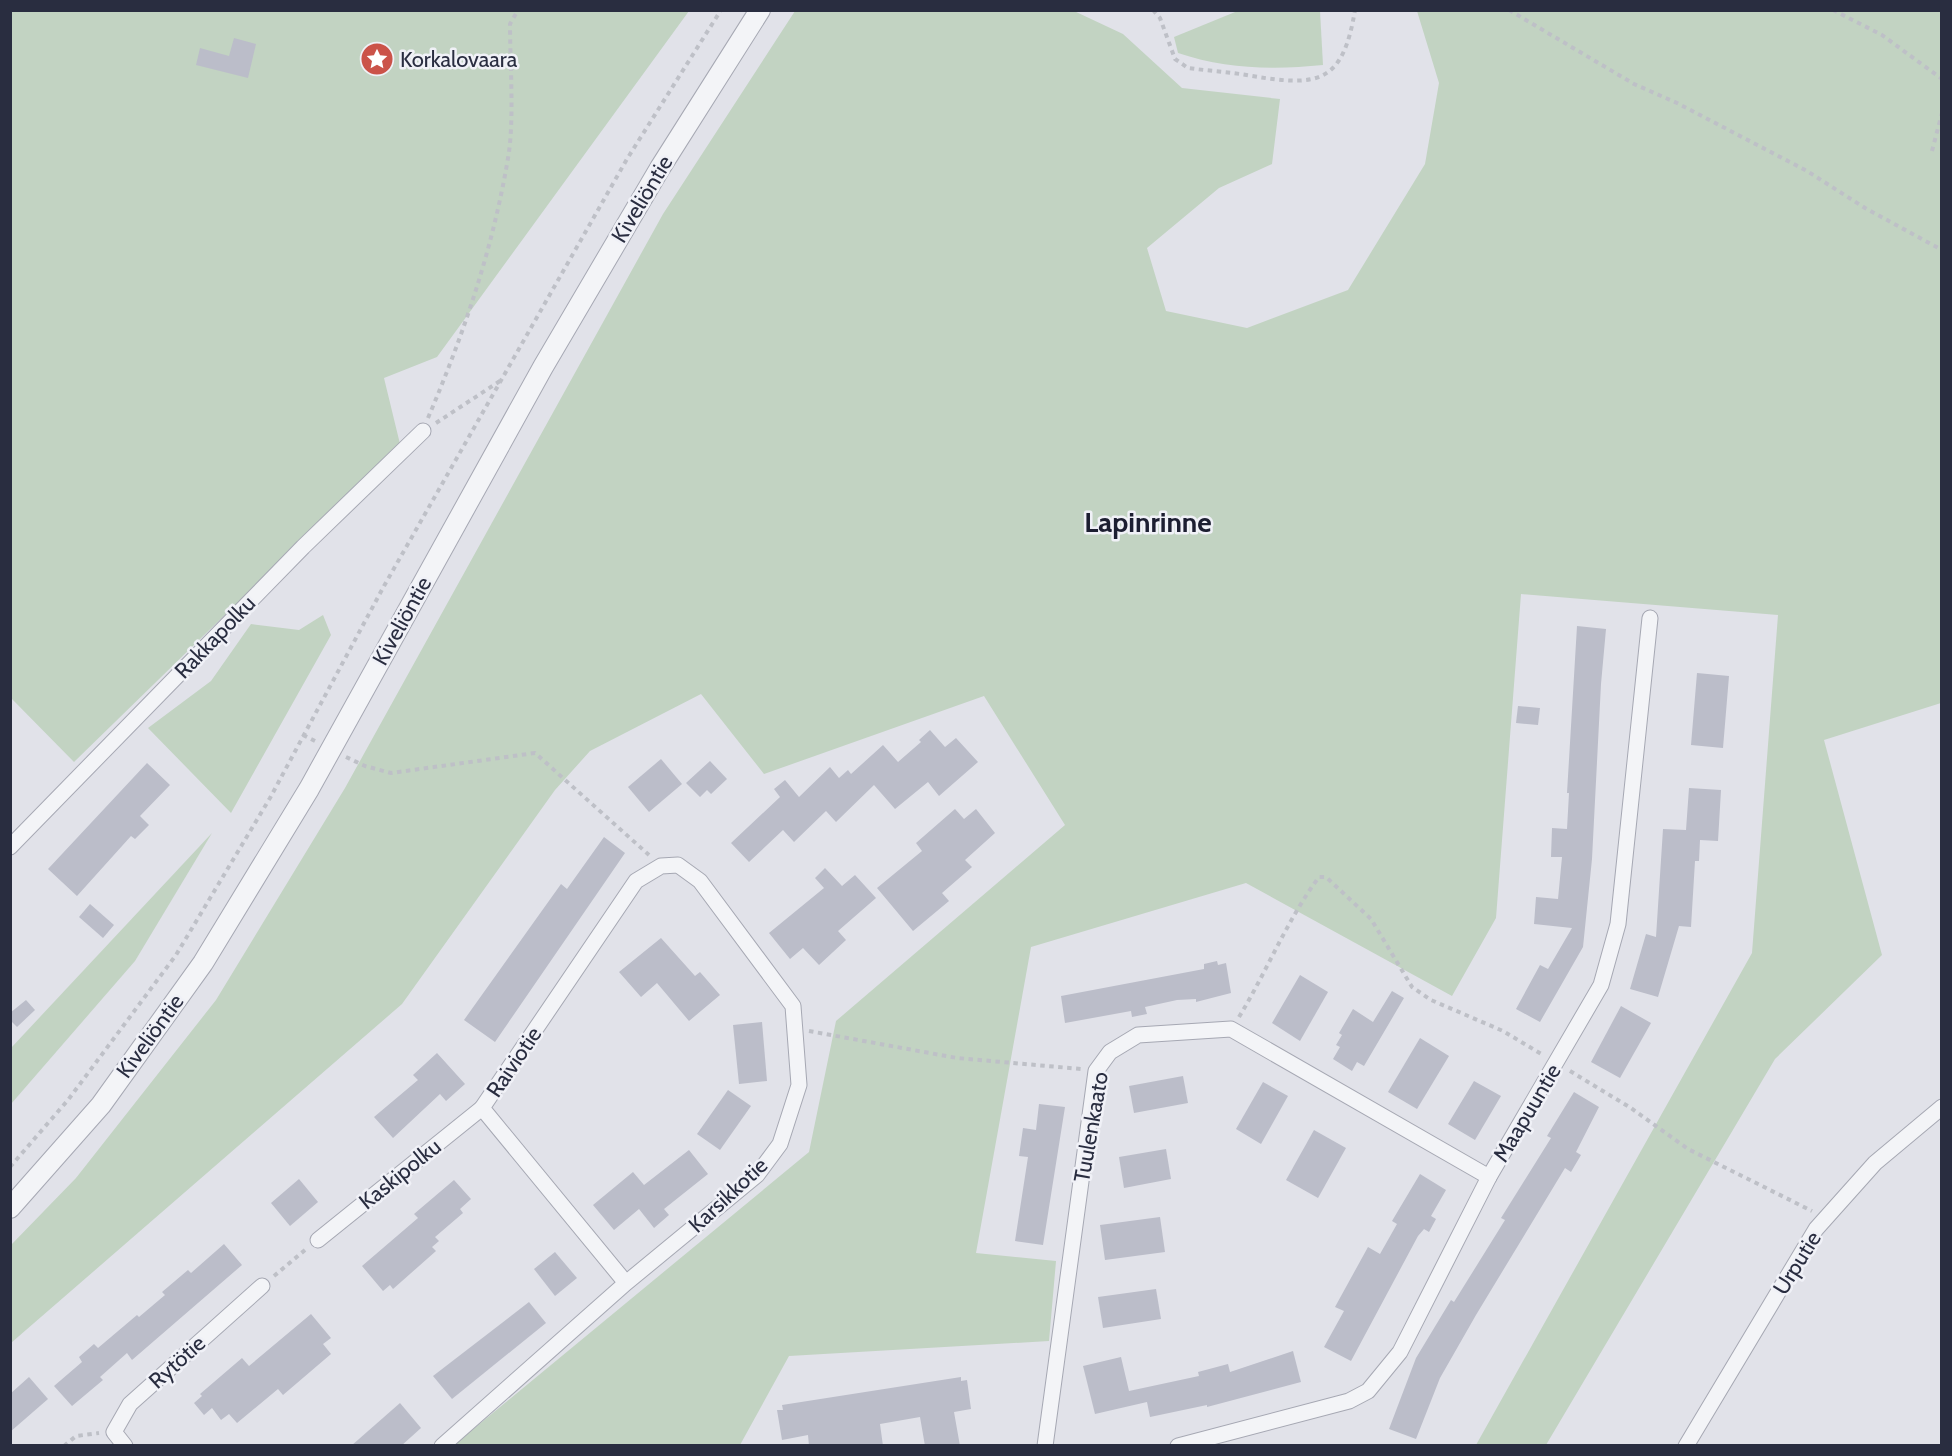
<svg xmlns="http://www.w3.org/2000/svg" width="1952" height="1456" font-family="Cabin,sans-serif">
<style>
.green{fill:#c2d3c2}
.building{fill:#bbbdc9}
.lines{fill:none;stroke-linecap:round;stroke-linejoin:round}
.minor-casing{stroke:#a6a8b3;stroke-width:17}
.tertiary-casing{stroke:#a6a8b3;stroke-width:22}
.path{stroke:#bec0c7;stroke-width:4;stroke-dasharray:4.5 4.5;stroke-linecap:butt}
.minor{stroke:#f3f4f7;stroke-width:15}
.tertiary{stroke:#f3f4f7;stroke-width:20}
.labels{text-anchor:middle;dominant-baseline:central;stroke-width:5;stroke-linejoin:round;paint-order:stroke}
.poi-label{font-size:22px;fill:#292d40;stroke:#f0f1f7;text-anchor:start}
.street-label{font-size:22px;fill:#292d40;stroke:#f0f1f7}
.district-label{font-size:28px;font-weight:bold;fill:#1c1e31;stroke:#f0f1f7}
</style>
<rect width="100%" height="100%" fill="#e1e2e9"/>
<g class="green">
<path d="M1240 10 1320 11 1323 65C1274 70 1225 69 1178 53L1174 37Z"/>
<polygon points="10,11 689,11 437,357 384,378 400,444 74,762 11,698"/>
<polygon points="795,11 1074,11 1123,34 1182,88 1280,99 1272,164 1219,188 1147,248 1166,311 1247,328 1348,290 1425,164 1439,83 1417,11 1941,11 1941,703 1824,740 1882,955 1775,1059 1546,1445 1476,1445 1752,953 1778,615 1521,594 1496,918 1452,996 1246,883 1031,947 976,1253 1056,1261 1049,1341 789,1356 740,1445 454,1445 809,1152 836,1021 1065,825 984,696 764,774 701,694 590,751 555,790 402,1004 11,1343 11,1245 76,1178 216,1000 345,788 663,214"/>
<polygon points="323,615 331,635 231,813 148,728 211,681 251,624 299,630"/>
<polygon points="212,833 135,961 11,1104 11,1048"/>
</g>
<g class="building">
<polygon points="234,38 256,44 248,78 196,65 200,48 229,56"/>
<polygon points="1577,626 1606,629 1601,684 1592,859 1583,947 1540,1022 1516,1009 1540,965 1548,969 1572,928 1534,924 1536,897 1558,899 1562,857 1551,857 1552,828 1567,829 1569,793 1567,793"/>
<polygon points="1697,673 1729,676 1723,748 1691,745"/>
<polygon points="1518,706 1540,708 1538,725 1516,723"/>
<polygon points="930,730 945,747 956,738 978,762 939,796 928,782 895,809 874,785 836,822 826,811 794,842 783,830 749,862 731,843 780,797 774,789 785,780 799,797 830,767 839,778 848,770 851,774 883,745 898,762 921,742 919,740"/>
<polygon points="661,759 682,784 649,812 628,787"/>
<polygon points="710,761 727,779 711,794 707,790 700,797 686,783"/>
<polygon points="147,763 170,785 140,816 149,825 135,839 131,836 77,896 48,869"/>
<polygon points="1689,788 1721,790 1718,841 1700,840 1699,861 1695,861 1691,927 1679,926 1658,997 1630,989 1646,934 1656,937 1663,829 1686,830"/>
<polygon points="955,809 964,819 976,809 995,833 965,860 972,867 942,893 949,901 913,931 877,888 922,851 916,843"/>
<polygon points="604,837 625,853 495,1042 464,1020 561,884 567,889"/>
<polygon points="825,868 842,886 855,875 876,898 838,931 846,940 819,965 803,948 790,959 769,933 824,888 815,878"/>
<polygon points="90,904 114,925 103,938 79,917"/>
<polygon points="661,938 695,976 700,972 720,995 689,1021 657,983 641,997 619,972"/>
<polygon points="1217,961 1218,965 1226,963 1231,993 1196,1002 1196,999 1177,1000 1145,1007 1147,1014 1132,1017 1131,1011 1065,1023 1061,996 1204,969 1204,964"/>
<polygon points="1300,975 1328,992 1300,1041 1272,1023"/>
<polygon points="1392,991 1404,998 1364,1066 1357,1062 1352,1071 1333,1059 1340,1047 1336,1045 1342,1035 1339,1033 1353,1009 1373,1022"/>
<polygon points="26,1000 35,1010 17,1027 10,1020 10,1013"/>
<polygon points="1621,1006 1651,1023 1620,1078 1591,1062"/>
<polygon points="762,1022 767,1081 739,1084 733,1025"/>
<polygon points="1420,1038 1449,1056 1417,1109 1388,1092"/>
<polygon points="437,1053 465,1084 446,1101 440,1094 393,1138 374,1117 418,1080 413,1075"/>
<polygon points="1183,1076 1188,1103 1134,1113 1129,1086"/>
<polygon points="1474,1081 1501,1096 1475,1140 1448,1124"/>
<polygon points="1263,1082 1288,1096 1261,1144 1236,1129"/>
<polygon points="728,1090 751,1106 720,1150 697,1134"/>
<polygon points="1574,1092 1599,1107 1576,1152 1581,1155 1571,1172 1565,1168 1476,1315 1440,1378 1416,1439 1389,1429 1416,1358 1451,1300 1454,1302 1505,1220 1501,1218 1551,1138 1547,1136"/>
<polygon points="1039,1104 1065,1107 1043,1245 1015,1241 1028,1157 1019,1156 1023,1128 1036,1130"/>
<polygon points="1314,1130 1346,1148 1318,1198 1286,1180"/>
<polygon points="1166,1149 1171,1179 1124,1188 1119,1157"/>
<polygon points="689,1150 708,1174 664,1209 669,1215 654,1228 639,1209 614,1230 593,1205 633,1172 644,1185"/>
<polygon points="1420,1174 1446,1190 1431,1216 1436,1219 1429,1232 1424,1229 1418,1236 1351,1361 1324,1347 1344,1311 1335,1307 1368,1247 1380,1254 1397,1224 1392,1221"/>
<polygon points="299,1179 318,1202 290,1226 271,1203"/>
<polygon points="454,1180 471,1199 460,1209 463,1213 435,1237 439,1241 432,1247 436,1251 393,1289 390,1285 383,1291 362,1266 418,1218 414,1214"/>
<polygon points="1160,1217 1165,1252 1105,1260 1100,1225"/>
<polygon points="224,1244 242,1265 132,1360 127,1353 100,1377 103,1380 72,1406 54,1386 82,1362 79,1357 94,1344 98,1348 137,1315 139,1317 165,1295 162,1292 188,1270 191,1273"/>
<polygon points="555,1252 577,1278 555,1296 534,1269"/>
<polygon points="1156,1289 1161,1319 1103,1328 1098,1297"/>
<polygon points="529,1302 546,1323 452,1399 433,1376"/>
<polygon points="311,1314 331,1338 323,1344 331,1354 283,1395 278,1389 237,1423 229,1414 221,1420 212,1408 204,1415 194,1403 202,1396 200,1394 242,1358 249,1366"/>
<polygon points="1293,1351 1301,1382 1207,1407 1207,1405 1150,1417 1147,1402 1095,1414 1083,1366 1121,1357 1129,1391 1199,1376 1198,1372 1228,1364 1230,1372"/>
<polygon points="29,1377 48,1399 10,1432 10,1394"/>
<polygon points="961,1377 961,1381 967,1380 971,1409 954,1412 960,1446 925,1446 920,1417 880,1424 883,1446 809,1446 808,1435 782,1440 777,1410 783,1410 782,1405"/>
<polygon points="400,1403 421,1428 401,1446 351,1446"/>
</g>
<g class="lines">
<defs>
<g id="minor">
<polyline points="10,847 303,547 423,431"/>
<polyline points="318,1240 482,1108"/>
<polyline points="125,1446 114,1432 130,1404 262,1286"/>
<polyline points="442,1446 626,1283 757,1175 780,1144 799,1085 793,1006 700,881 678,865 661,866 636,881 482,1108 626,1283"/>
<polyline points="1045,1446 1096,1071 1110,1052 1138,1035 1231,1029 1489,1177"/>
<polyline points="1178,1446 1349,1401 1368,1391 1400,1352 1489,1177 1601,985 1618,924 1650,618"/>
<polyline points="1686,1446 1816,1229 1875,1163 1942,1107"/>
</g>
<polyline id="tertiary" points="10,1208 101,1105 203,963 309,789 543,367 660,168 760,10"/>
</defs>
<use href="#minor" class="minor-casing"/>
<use href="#tertiary" class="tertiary-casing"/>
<g class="path">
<path d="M1153 10 1160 18 1175 59 1188 68C1209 71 1231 72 1252 76 1319 87 1343 83 1355 10"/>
<polyline points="1509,10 1634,84 1677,103 1807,171 1865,208 1942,250"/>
<polyline points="1833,10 1882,35 1942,79"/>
<polyline points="1932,151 1942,113"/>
<path d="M428 418C465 331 494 245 509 152 514 115 510 62 510 24L518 10"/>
<polyline points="436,423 500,381"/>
<polyline points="303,735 315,741"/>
<polyline points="346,757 365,766 391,773 535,753 649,855"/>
<path d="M1239 1017C1267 971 1287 920 1319 877H1326L1371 919 1412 987 1431 1000 1503 1031 1543 1055"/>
<polyline points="809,1031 957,1058 1081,1069"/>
<polyline points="1570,1071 1631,1108 1688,1149 1812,1211"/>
<polyline points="10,1167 68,1100 176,955 270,798 384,586 627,159 721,10"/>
<polyline points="274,1276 305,1250"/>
<polyline points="64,1446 76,1436 99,1433"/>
</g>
<use href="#minor" class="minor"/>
<use href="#tertiary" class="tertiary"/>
</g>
<defs>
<symbol id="sight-disc" viewBox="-11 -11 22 22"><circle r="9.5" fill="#cb5349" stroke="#f0f1f7"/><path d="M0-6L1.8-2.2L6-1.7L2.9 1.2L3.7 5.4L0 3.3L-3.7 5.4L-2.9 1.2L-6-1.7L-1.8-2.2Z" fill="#fff"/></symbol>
</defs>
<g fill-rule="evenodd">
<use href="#sight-disc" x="358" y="40" width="38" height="38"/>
</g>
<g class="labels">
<g class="poi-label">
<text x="400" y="59">Korkalovaara</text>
</g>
<g class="street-label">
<text transform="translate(642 199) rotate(-59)">Kiveliöntie</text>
<text transform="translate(402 621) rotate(-61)">Kiveliöntie</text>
<text transform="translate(215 637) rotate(-46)">Rakkapolku</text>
<text transform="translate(150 1036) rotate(-54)">Kiveliöntie</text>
<text transform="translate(514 1062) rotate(-56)">Raiviotie</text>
<text transform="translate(1527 1113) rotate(-59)">Maapuuntie</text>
<text transform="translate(1091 1127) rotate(-80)">Tuulenkaato</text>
<text transform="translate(400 1174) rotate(-39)">Kaskipolku</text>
<text transform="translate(728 1195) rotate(-43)">Karsikkotie</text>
<text transform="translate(1797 1263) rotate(-58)">Urputie</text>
<text transform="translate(177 1362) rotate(-42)">Rytötie</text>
</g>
<g class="district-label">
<text x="1148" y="522">Lapinrinne</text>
</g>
</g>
<rect width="1952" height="1456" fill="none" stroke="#292d40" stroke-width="24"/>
</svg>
